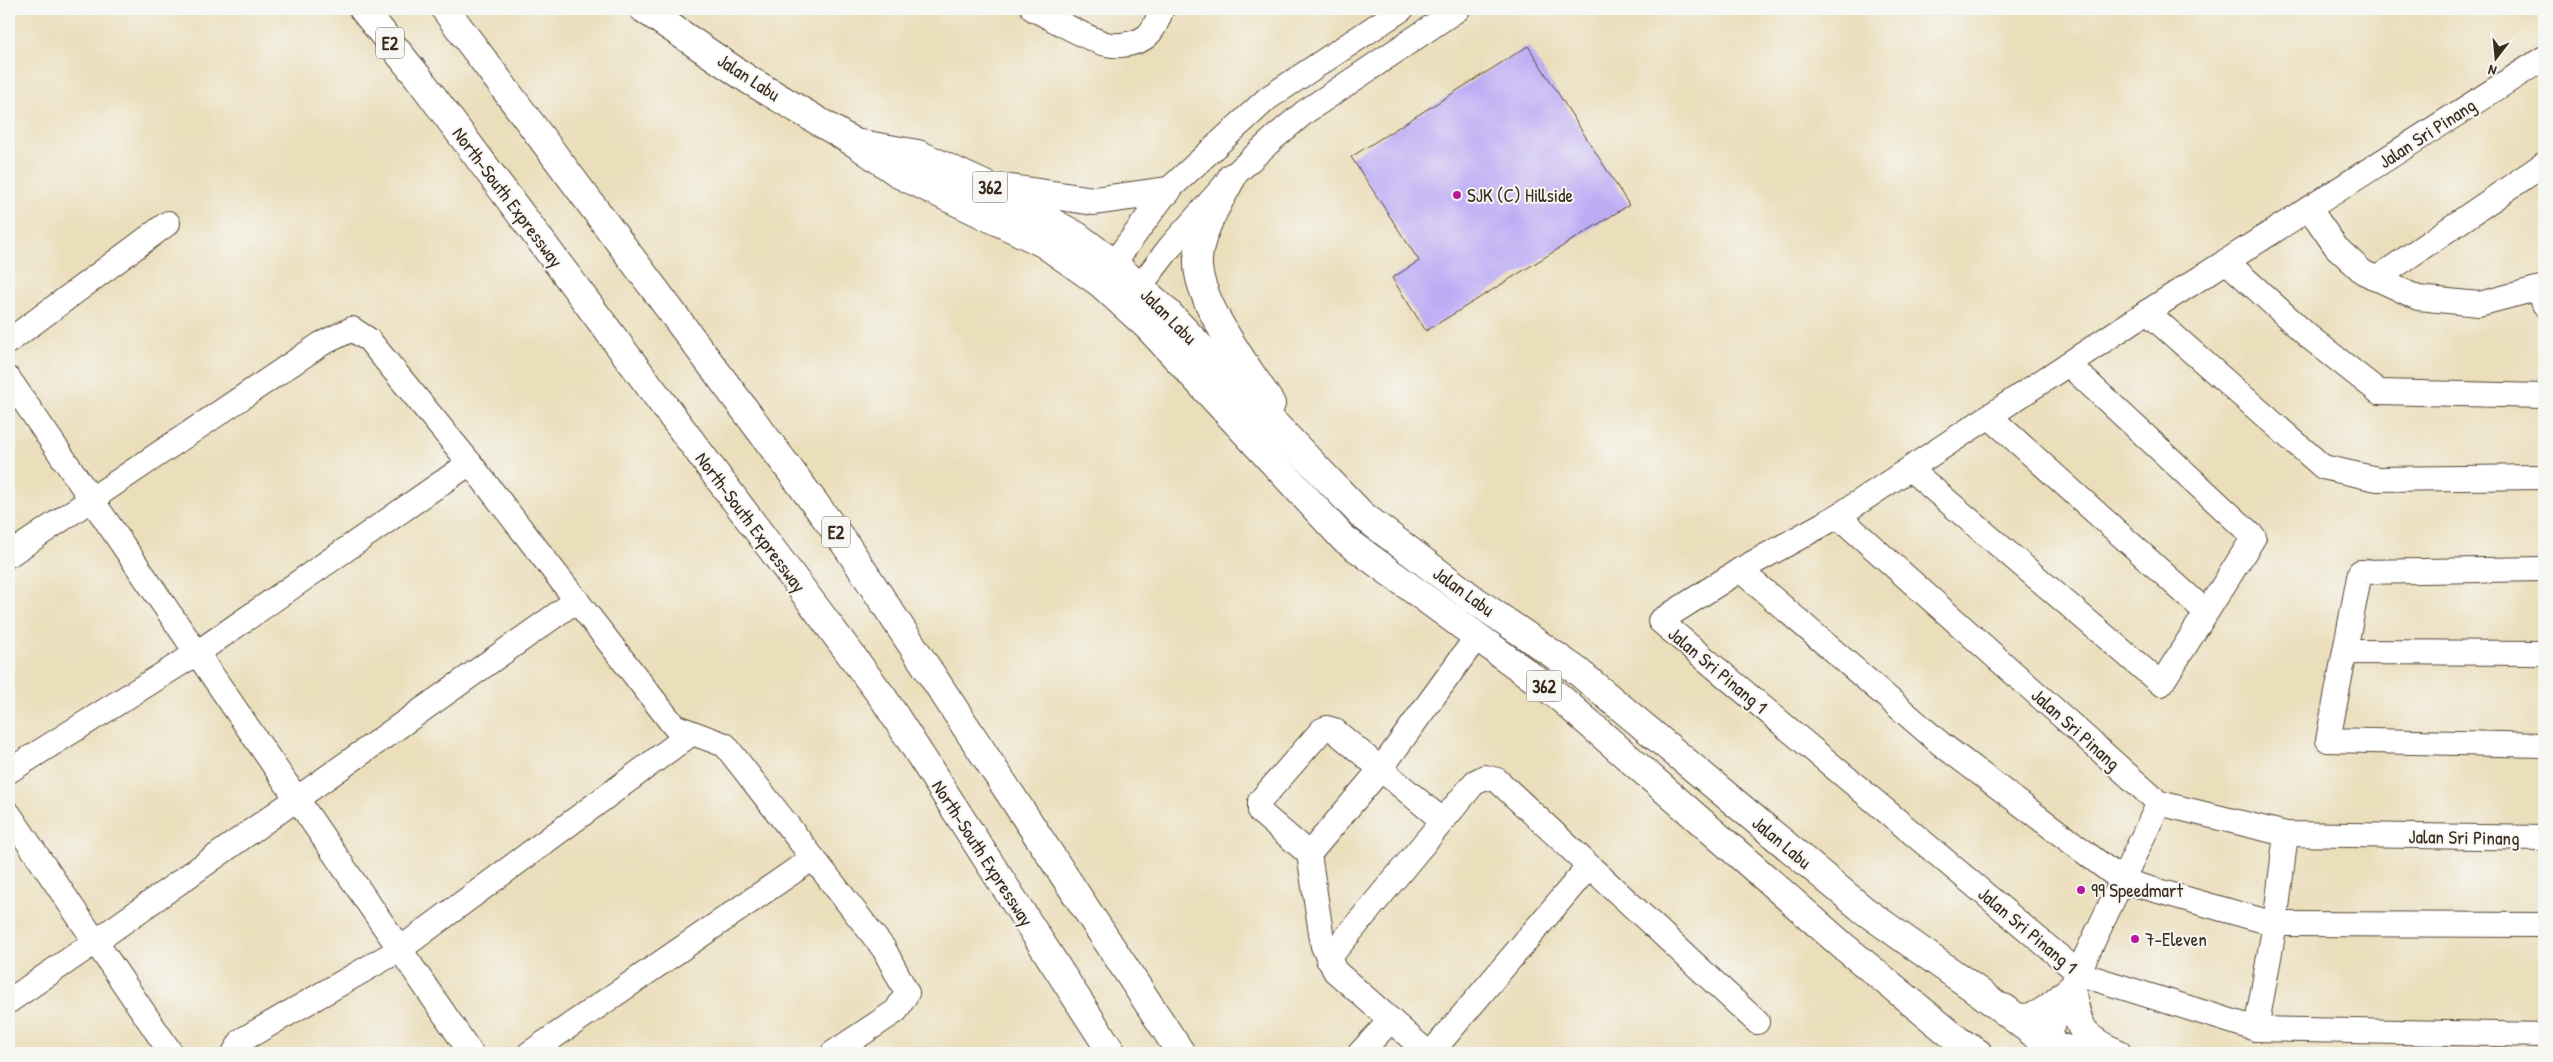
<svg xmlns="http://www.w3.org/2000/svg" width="2553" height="1062" font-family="'Patrick Hand',sans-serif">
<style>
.building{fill:#bdacf4}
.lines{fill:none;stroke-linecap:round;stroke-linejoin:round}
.minor-casing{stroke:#554536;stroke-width:26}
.major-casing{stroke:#554536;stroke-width:30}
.highway-casing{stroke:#554536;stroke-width:30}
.minor{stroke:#fff;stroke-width:24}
.major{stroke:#fff;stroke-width:28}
.highway{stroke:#fff;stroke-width:28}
.poi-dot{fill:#b5179e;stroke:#f6f6f2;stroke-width:2}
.labels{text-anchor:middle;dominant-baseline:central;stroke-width:4;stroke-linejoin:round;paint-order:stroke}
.shield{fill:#f6f6f2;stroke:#73675e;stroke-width:1}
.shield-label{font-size:18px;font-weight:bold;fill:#3b2a1e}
.street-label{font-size:19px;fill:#3b2a1e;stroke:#f6f6f2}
.poi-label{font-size:19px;fill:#3b2a1e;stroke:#f6f6f2;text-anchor:start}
</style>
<rect width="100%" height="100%" fill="#f6f6f2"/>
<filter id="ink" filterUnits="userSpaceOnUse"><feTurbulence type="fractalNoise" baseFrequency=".02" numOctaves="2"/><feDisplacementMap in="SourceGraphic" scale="10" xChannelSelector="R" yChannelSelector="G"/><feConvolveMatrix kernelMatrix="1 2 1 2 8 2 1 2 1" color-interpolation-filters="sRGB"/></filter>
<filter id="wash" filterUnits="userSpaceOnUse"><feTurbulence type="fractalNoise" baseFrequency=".0096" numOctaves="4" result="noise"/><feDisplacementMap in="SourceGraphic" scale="20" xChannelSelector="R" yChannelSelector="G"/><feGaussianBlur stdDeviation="1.12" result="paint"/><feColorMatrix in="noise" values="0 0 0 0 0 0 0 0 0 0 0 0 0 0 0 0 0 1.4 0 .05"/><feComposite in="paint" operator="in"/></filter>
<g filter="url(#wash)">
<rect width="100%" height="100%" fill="#ebdebb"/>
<g id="blocks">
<polygon class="building" points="1528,46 1629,205 1426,331 1392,278 1419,261 1351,157"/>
</g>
</g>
<g filter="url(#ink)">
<use href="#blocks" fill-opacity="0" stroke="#554536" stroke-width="1"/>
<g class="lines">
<defs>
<g id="minor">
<path d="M1033 9C1052 18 1087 39 1106 44 1118 47 1137 44 1147 36 1155 29 1158 18 1162 9"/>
<polyline points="2544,58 2147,312 1838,516 2159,803 2286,834 2544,838"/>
<polyline points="2309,208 2336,247 2363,272 2418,298 2479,304 2540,288 2544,305"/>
<polyline points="2226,261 2308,336 2379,392 2544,396"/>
<polyline points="1102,279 1167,191 1268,98 1402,9"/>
<polyline points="2376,279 2544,164"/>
<polyline points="1128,302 1170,247 1232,177 1274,138 1305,112 1458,9"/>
<polyline points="2147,312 2323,467 2377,479 2544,477"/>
<polyline points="9,341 168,223"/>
<polyline points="9,379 471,1053"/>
<polyline points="1989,416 2206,612"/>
<polyline points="1910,469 2161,684 2254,537 2068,364"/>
<polyline points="1838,516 1740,570 1660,621 2080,974 2256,1029 2544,1035"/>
<polyline points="9,555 321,344 352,329 369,340 470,463 674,726 725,745 884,949 907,993 896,1011 833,1053"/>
<polyline points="2544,569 2360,572 2328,740 2544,745"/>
<polyline points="1740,570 1941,744 2123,881 2275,924 2544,925"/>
<polyline points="2345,652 2544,653"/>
<polyline points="9,771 197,653 470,463"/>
<polyline points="9,814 171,1053"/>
<polyline points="1309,854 1260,812 1260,801 1322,730 1327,728 1334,730 1443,821"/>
<polyline points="1328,959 1475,782 1485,777 1497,780 1757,1022"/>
<polyline points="9,1001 95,942 577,600"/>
<polyline points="2256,1029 2275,924 2286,834"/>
<polyline points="2045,1042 2159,803"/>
<polyline points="234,1053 242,1040 399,950 692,733"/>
<polyline points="530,1053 813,858"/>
<polyline points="1360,1053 1391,1020"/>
<polyline points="1428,1053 1335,971 1323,946 1309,854 1380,770 1476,638"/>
<polyline points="1431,1053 1589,866"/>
</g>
<g id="major">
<polyline points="644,9 749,80 855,143 901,175 1043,243 1100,283 1149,328 1343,538 1558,696 1843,946 1959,1041 1978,1053"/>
<polyline points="861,144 918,154 987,186 1077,236 1113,263 1164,309 1362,515 1473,599 1576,670 1865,911 1982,994 2045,1042 2077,1053"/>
<path d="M1232 177C1219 202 1200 230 1198 259 1195 300 1249 369 1271 404"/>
<polyline points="1004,188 1094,201 1167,191"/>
<path d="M2004 1008C2008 1010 2013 1016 2018 1017 2039 1022 2057 1000 2071 989 2078 1026 2081 1039 2117 1053"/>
</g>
<g id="highway">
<polyline points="363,9 418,77 884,699 1112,1053"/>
<polyline points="445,9 846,545 1181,1053"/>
</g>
</defs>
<use href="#minor" class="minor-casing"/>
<use href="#major" class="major-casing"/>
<use href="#highway" class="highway-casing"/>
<use href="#minor" class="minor"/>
<use href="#major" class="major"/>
<use href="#highway" class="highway"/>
</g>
</g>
<g class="poi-dot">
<circle cx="1457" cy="195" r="5"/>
<circle cx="2081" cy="890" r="5"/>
<circle cx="2135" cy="939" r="5"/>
</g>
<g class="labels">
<g class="shield">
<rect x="376" y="27.5" width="28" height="31" rx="4"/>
<rect x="972.5" y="171.5" width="35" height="31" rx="4"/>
<rect x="822" y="516.5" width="28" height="31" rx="4"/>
<rect x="1526.5" y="670.5" width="35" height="31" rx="4"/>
</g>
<g class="shield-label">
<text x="390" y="43">E2</text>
<text x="990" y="187">362</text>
<text x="836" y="532">E2</text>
<text x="1544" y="686">362</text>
</g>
<g class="street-label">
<text transform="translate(749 77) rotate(33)">Jalan Labu</text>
<text transform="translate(2427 133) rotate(-33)">Jalan Sri Pinang</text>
<text transform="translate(508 197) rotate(53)">North–South Expressway</text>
<text transform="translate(1169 316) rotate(45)">Jalan Labu</text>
<text transform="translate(751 522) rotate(53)">North–South Expressway</text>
<text transform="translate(1464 591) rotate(36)">Jalan Labu</text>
<text transform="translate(1718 670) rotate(40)">Jalan Sri Pinang 1</text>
<text transform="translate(2076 729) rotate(42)">Jalan Sri Pinang</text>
<text transform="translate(2464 837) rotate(1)">Jalan Sri Pinang</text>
<text transform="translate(1782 842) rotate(40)">Jalan Labu</text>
<text transform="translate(983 853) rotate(57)">North–South Expressway</text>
<text transform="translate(2028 930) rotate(40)">Jalan Sri Pinang 1</text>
</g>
<g class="poi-label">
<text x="1467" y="195">SJK (C) Hillside</text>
<text x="2091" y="890">99 Speedmart</text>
<text x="2145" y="939">7-Eleven</text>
</g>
</g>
<rect width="2553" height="1062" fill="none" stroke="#f6f6f2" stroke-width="30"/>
<g transform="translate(2496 58) rotate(196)" stroke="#f6f6f2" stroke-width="4" paint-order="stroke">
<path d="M0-4L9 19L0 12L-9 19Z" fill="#3b2a1e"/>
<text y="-8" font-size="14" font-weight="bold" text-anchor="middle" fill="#3b2a1e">N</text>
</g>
</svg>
